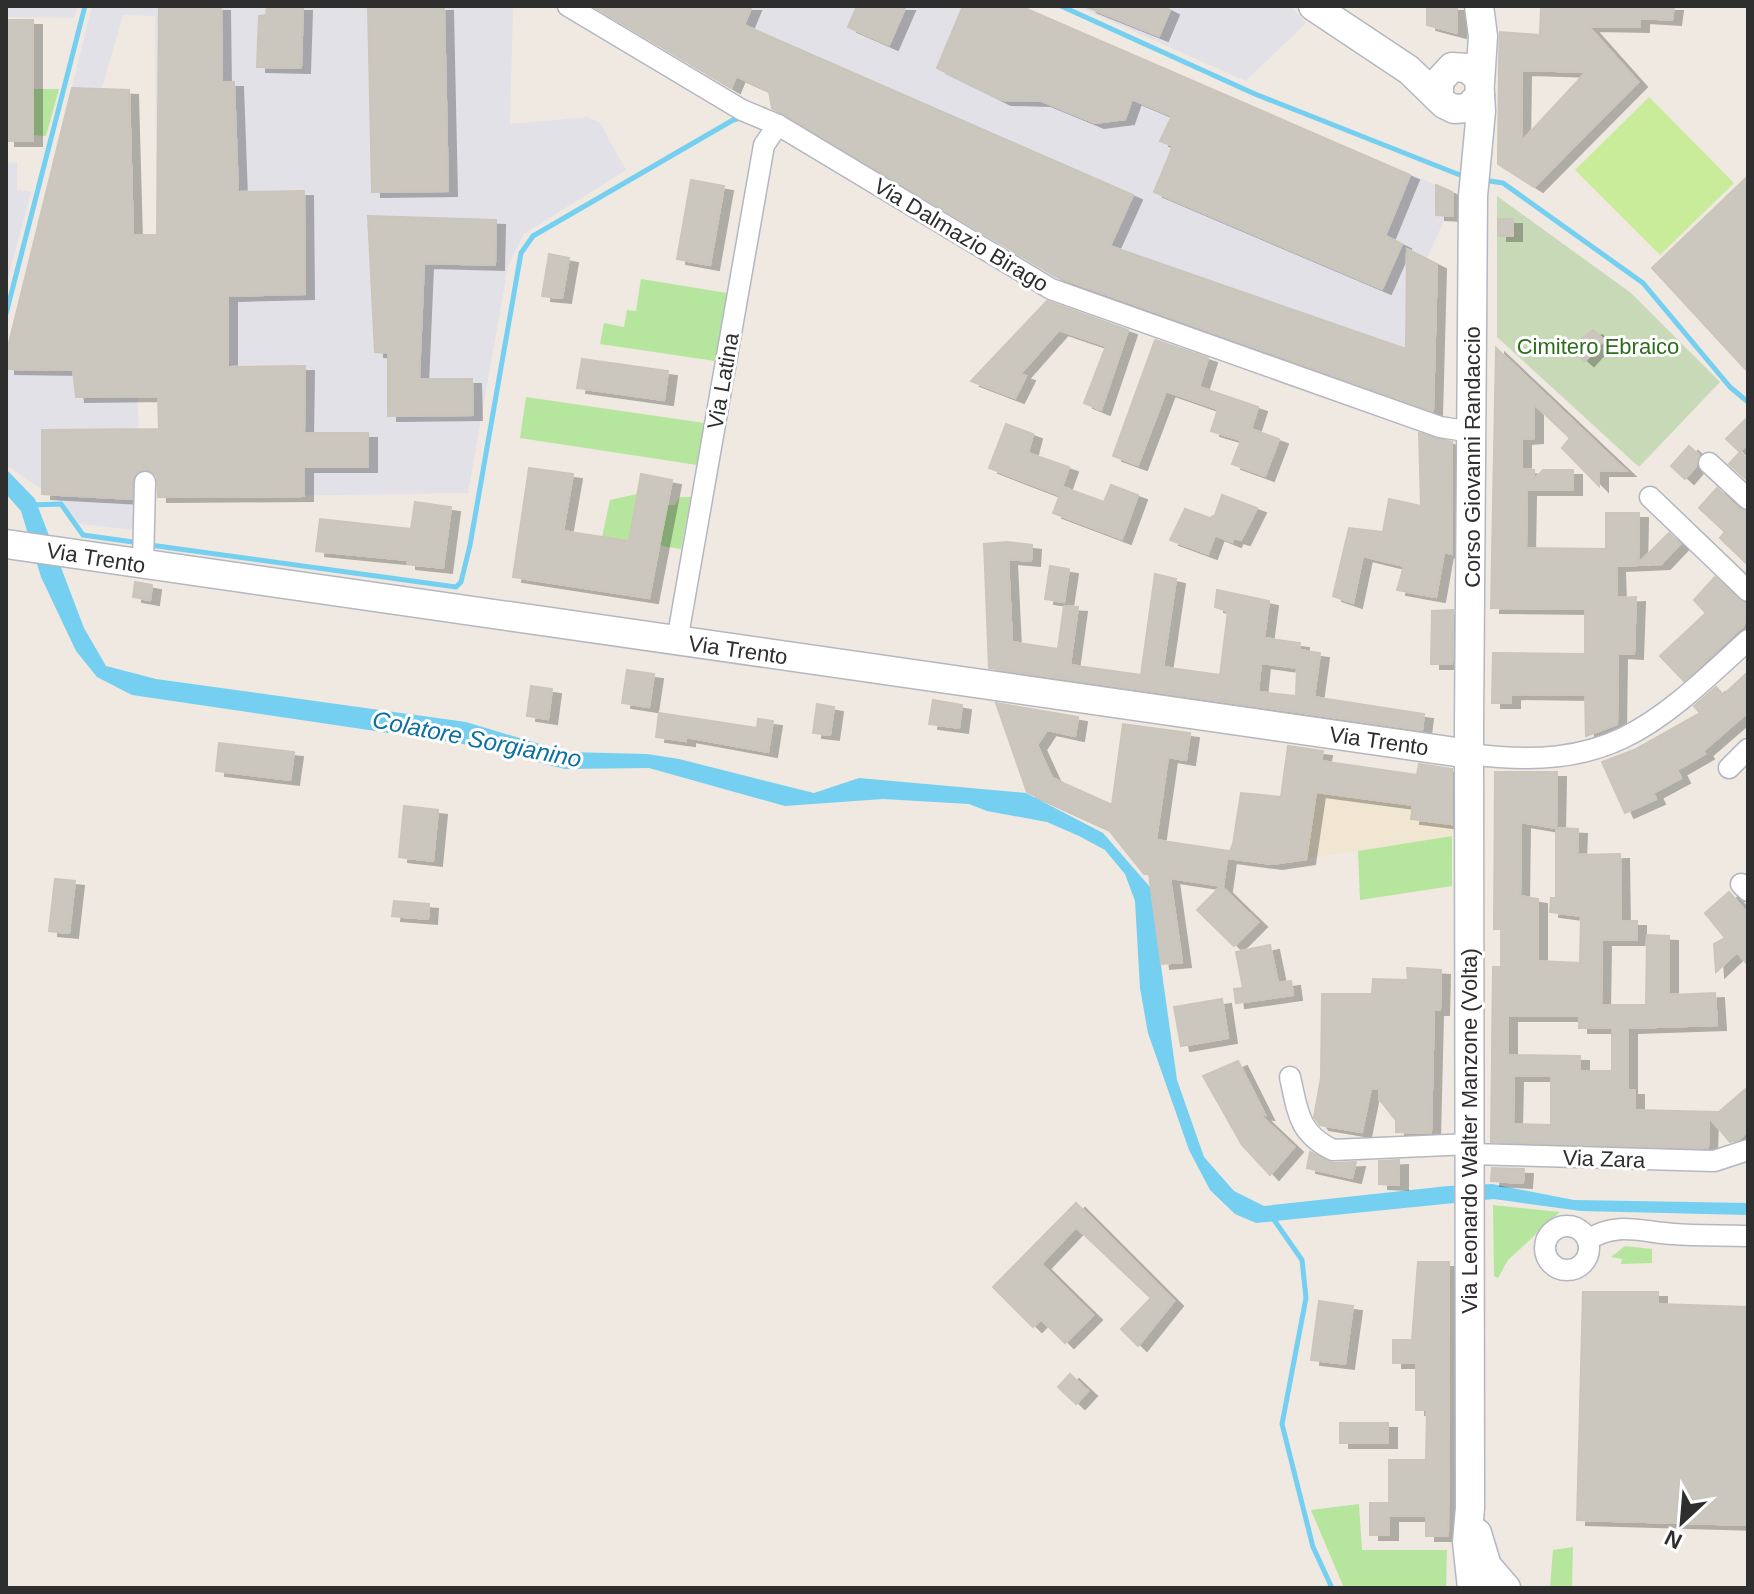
<svg xmlns="http://www.w3.org/2000/svg" width="1754" height="1594" font-family="Arial,sans-serif">
<style>
.industrial{fill:#e3e1e8}
.education{fill:#f0e6d1}
.green{fill:#b6e59e}
.cemetery{fill:#c8d9b8}
.pitch{fill:#c9ec9a}
.water{fill:#75cff0}
.lines{fill:none;stroke-linecap:round;stroke-linejoin:round}
.stream{stroke:#75cff0;stroke-width:5}
.building{fill:#cbc7bf;stroke:#cbc5ba;stroke-width:2;fill-rule:evenodd;filter:url(#shadow)}
.street-casing{stroke:#b4b7c1;stroke-width:23}
.secondary-casing{stroke:#b4b7c1;stroke-width:31}
.street{stroke:#fff;stroke-width:20}
.secondary{stroke:#fff;stroke-width:28}
.labels{text-anchor:middle;dominant-baseline:central;stroke-width:6;stroke-linejoin:round;paint-order:stroke}
.street-label{font-size:22px;fill:#2e2e2e;stroke:#fff}
.park-label{font-size:22px;fill:#2c6e1b;stroke:#fff}
.water-label{font-size:24px;font-style:italic;fill:#0d6fa3;stroke:#fff}
</style>
<defs>
<filter id="shadow"><feDropShadow dx="9" dy="5" stdDeviation="0" flood-color="#0004"/></filter>
</defs>
<rect width="100%" height="100%" fill="#efe9e1"/>
<g class="industrial">
<polygon points="6,6 78,6 74,18 6,17"/>
<polygon points="92,6 513,6 510,124 588,117 600,123 626,170 524,234 508,266 468,493 208,497 207,420 158,420 155,16 123,15 102,88 129,90 141,514 131,530 75,523 63,503 6,465 6,355"/>
<polygon points="589,6 1019,6 1452,192 1453,216 1446,216 1427,259 1420,256 1406,287 1406,349 1387,403 1053,287 1000,242 986,246 772,108 768,91 736,76 731,89"/>
<polygon points="1076,6 1290,6 1306,23 1246,81"/>
<polygon points="17,162 17,190 31,191 6,286 6,163"/>
</g>
<polygon class="education" points="1288,746 1323,751 1322,761 1416,775 1419,765 1453,770 1452,836 1272,864"/>
<g class="green">
<polygon points="33,89 59,89 46,136 33,135"/>
<polygon points="641,279 727,293 715,361 600,344 604,323 624,327 627,310 636,311"/>
<polygon points="526,397 704,423 697,465 520,438"/>
<polygon points="637,494 629,541 602,537 610,500"/>
<polygon points="680,497 691,497 681,549 649,544 666,505 675,505"/>
<polygon points="1452,836 1452,886 1360,900 1358,851"/>
<polygon points="1493,1205 1560,1212 1508,1260 1498,1278 1494,1276"/>
<polygon points="1625,1246 1652,1249 1652,1263 1621,1264 1622,1259 1611,1257"/>
<polygon points="1359,1504 1362,1550 1447,1550 1446,1588 1344,1588 1311,1510"/>
<polygon points="1573,1547 1572,1588 1550,1588 1553,1550"/>
</g>
<polygon class="cemetery" points="1497,196 1631,293 1720,382 1639,467 1497,337"/>
<polygon class="pitch" points="1649,97 1734,183 1660,255 1575,170"/>
<polygon class="water" points="6,469 35,499 84,628 106,666 156,679 466,722 566,752 647,754 679,759 814,793 859,778 1026,793 1103,833 1150,887 1177,1080 1204,1157 1234,1191 1264,1206 1448,1186 1492,1184 1574,1200 1748,1203 1748,1215 1581,1211 1494,1199 1256,1223 1235,1214 1210,1190 1189,1150 1148,1033 1140,988 1135,901 1125,874 1105,850 1079,836 1047,822 987,811 969,804 883,799 785,806 649,768 565,769 463,744 132,695 97,677 76,651 41,577 21,511 6,494"/>
<g class="lines">
<g class="stream">
<polyline points="1061,6 1255,94 1465,177"/>
<polyline points="1483,180 1503,183 1643,283 1730,387 1748,402"/>
<polyline points="6,314 85,6"/>
<polyline points="31,505 61,504 83,535 140,543"/>
<polyline points="150,545 456,587 461,582 470,545 521,253 533,236 733,120 742,118"/>
<polyline points="1272,1217 1302,1260 1306,1298 1282,1424 1313,1547 1332,1588"/>
</g>
</g>
<g class="building">
<polygon points="159,6 221,6 222,82 234,82 238,192 304,191 305,294 228,296 228,367 305,366 304,433 368,433 368,467 304,467 304,496 158,497 157,476 145,469 134,476 132,499 42,494 42,430 159,429 158,396 76,397 73,370 6,369 6,355 72,88 129,90 133,235 157,235"/>
<polygon points="267,6 303,6 301,68 257,67 259,16 266,15"/>
<polygon points="368,6 444,6 448,191 372,192"/>
<polygon points="593,6 752,6 744,25 1133,195 1110,246 1406,349 1407,249 1437,264 1433,411 1057,277 772,108 769,91 736,76 731,88"/>
<polygon points="857,6 906,6 889,45 848,27"/>
<polygon points="963,6 1020,6 1410,175 1385,236 1402,244 1382,289 1154,192 1173,146 1160,141 1172,116 1132,99 1125,119 1095,123 1042,101 1002,100 937,68"/>
<polygon points="1162,6 1170,10 1159,36 1087,7"/>
<polygon points="1427,6 1457,6 1457,33 1427,25"/>
<path d="M1541 6H1674L1672 20 1640 18V27L1588 26 1638 82 1534 187 1498 164 1499 60 1500 32 1540 35ZM1522 70 1586 72 1521 142Z"/>
<rect x="6" y="20" width="27" height="121"/>
<polygon points="1748,176 1748,372 1652,268"/>
<polygon points="691,180 724,186 710,265 677,259"/>
<polygon points="1436,185 1452,192 1453,216 1436,215"/>
<polygon points="368,216 496,220 495,265 424,263 419,379 472,379 473,415 388,416 388,353 375,352"/>
<rect x="1498" y="219" width="15" height="17"/>
<polygon points="549,254 569,258 562,298 542,296"/>
<polygon points="1047,301 1128,330 1101,410 1084,403 1106,346 1059,330 1020,374 1026,376 1015,398 971,381"/>
<polygon points="1593,330 1604,340 1585,361 1573,351 1578,346 1575,344"/>
<polygon points="1155,340 1208,358 1199,387 1258,407 1251,429 1279,439 1265,476 1232,464 1241,440 1211,431 1218,409 1166,391 1138,465 1113,456"/>
<polygon points="1496,348 1626,471 1599,471 1599,486 1562,448 1570,438 1534,404 1534,438 1522,439 1522,469 1534,470 1534,480 1543,470 1573,470 1573,490 1527,490 1526,548 1606,549 1606,513 1639,513 1638,564 1669,533 1680,544 1661,564 1616,566 1617,598 1636,597 1634,654 1618,653 1617,724 1586,736 1585,695 1511,694 1511,703 1492,703 1493,653 1585,654 1585,609 1491,608"/>
<polygon points="582,359 668,371 664,400 577,388"/>
<polygon points="1748,417 1748,443 1740,452 1726,439"/>
<polygon points="1006,424 1033,434 1028,453 1069,467 1059,495 989,468"/>
<polygon points="1419,433 1452,442 1452,554 1444,552 1436,597 1397,590 1404,566 1363,556 1353,603 1333,596 1349,528 1383,532 1389,499 1421,506"/>
<polygon points="1689,446 1699,455 1696,466 1685,479 1671,466"/>
<polygon points="1740,452 1748,459 1748,481 1729,464"/>
<polygon points="529,468 573,474 563,531 629,541 641,474 672,480 649,598 513,577"/>
<polygon points="1111,485 1138,495 1122,539 1053,513 1063,487 1104,502"/>
<polygon points="1717,488 1739,509 1748,512 1748,565 1720,538 1725,532 1699,508"/>
<polygon points="1222,495 1257,508 1241,540 1234,538 1232,542 1215,535 1208,554 1170,540 1185,509 1210,518 1215,515"/>
<polygon points="415,502 451,507 443,568 407,564 407,560 316,551 320,519 411,529"/>
<path d="M1007 542 1032 545 1031 561 1008 559 1012 642 1058 649 1064 606 1078 607 1070 665 1141 675 1155 574 1176 579 1163 667 1220 675 1228 611 1215 607 1217 590 1269 601 1264 638 1300 643 1299 650 1320 653 1314 697 1424 714 1422 730 989 668 984 544ZM1261 663 1297 668 1296 696 1258 692Z"/>
<polygon points="1050,566 1069,569 1064,602 1045,599"/>
<polygon points="1715,577 1745,603 1744,625 1684,681 1660,656 1706,613 1694,600"/>
<polygon points="135,582 152,585 150,600 133,597"/>
<polygon points="1453,610 1452,664 1431,664 1432,611"/>
<polygon points="627,670 654,674 649,707 622,703"/>
<polygon points="1748,672 1748,712 1703,751 1705,754 1677,770 1681,778 1653,793 1656,799 1625,813 1602,762 1634,750 1700,713 1694,706 1716,687 1723,695"/>
<polygon points="531,686 552,689 548,719 527,716"/>
<polygon points="933,700 962,705 959,728 929,724"/>
<polygon points="996,703 1078,717 1075,736 1047,730 1037,745 1052,778 1112,805 1123,724 1190,733 1186,760 1168,757 1156,840 1229,851 1228,856 1233,844 1241,793 1281,797 1288,746 1323,751 1321,761 1417,775 1419,764 1452,769 1452,824 1411,819 1413,805 1316,792 1306,859 1273,864 1227,858 1223,886 1170,878 1182,962 1161,964 1149,874 1144,874 1108,829 1027,792"/>
<polygon points="817,704 834,707 830,735 813,733"/>
<polygon points="659,713 757,728 758,719 773,721 768,752 686,737 686,741 656,737"/>
<polygon points="219,743 294,752 290,780 216,771"/>
<path d="M1495 772H1557L1556 828 1578 829 1577 855 1620 854 1621 921H1637V940H1602L1601 1005H1646L1647 935 1669 936V995L1715 993 1717 1025 1628 1028V1090H1635V1110L1719 1112 1748 1087V1131L1738 1140 1730 1142 1709 1117 1708 1148 1491 1142 1493 967H1501V929H1494ZM1521 822 1556 828V898H1551L1550 912 1581 916 1580 963 1538 961V899L1520 896ZM1508 1016H1579V1028H1612V1071H1580V1056L1508 1055ZM1514 1076H1551V1125L1513 1124Z"/>
<polygon points="404,806 438,810 433,861 399,857"/>
<polygon points="55,879 75,881 69,933 49,931"/>
<polygon points="1221,886 1258,922 1234,946 1197,910"/>
<polygon points="1729,892 1748,914 1748,965 1737,952 1716,972 1714,944 1725,938 1705,913"/>
<polygon points="394,901 429,904 428,919 392,916"/>
<polygon points="1270,945 1278,983 1291,981 1293,995 1236,1003 1234,989 1243,988 1236,952"/>
<polygon points="1407,968 1441,970 1440,1010 1434,1010 1431,1133 1396,1132 1396,1120 1379,1099 1379,1089 1371,1088 1362,1132 1320,1125 1314,1117 1321,1078 1322,994 1372,994 1373,979 1408,980"/>
<polygon points="1222,999 1228,1038 1181,1046 1174,1007"/>
<polygon points="1238,1061 1265,1115 1259,1114 1294,1147 1270,1175 1242,1145 1203,1076"/>
<polygon points="1310,1152 1333,1163 1356,1162 1352,1178 1307,1168"/>
<polygon points="1399,1160 1399,1185 1379,1184 1379,1161"/>
<polygon points="1492,1168 1524,1169 1523,1183 1491,1181"/>
<polygon points="1076,1203 1174,1301 1138,1346 1121,1329 1151,1298 1076,1227 1041,1264 1093,1315 1065,1343 1041,1319 1033,1327 993,1287"/>
<polygon points="1418,1262 1449,1262 1448,1536 1426,1536 1426,1516 1389,1516 1389,1535 1370,1535 1370,1503 1389,1503 1389,1460 1426,1460 1427,1410 1416,1410 1416,1363 1393,1363 1393,1340 1412,1340"/>
<polygon points="1583,1292 1658,1292 1658,1304 1748,1307 1748,1525 1577,1520"/>
<polygon points="1319,1301 1353,1306 1345,1364 1311,1360"/>
<polygon points="1070,1374 1088,1391 1076,1404 1058,1387"/>
<rect x="1340" y="1423" width="48" height="20"/>
</g>
<g class="lines">
<defs>
<g id="street">
<polyline points="568,6 742,110 778,125 1051,289 1440,427 1472,432"/>
<polyline points="1709,463 1748,499"/>
<polyline points="1650,497 1748,591"/>
<polyline points="143,565 145,482"/>
<polyline points="677,641 764,145 778,125"/>
<path d="M1470 754C1608 772 1652 729 1748 640"/>
<polyline points="1729,768 1748,749"/>
<polyline points="1741,884 1748,891"/>
<path d="M1290 1077C1298 1112 1298 1133 1333 1150L1470 1144"/>
<polyline points="1470,1154 1714,1161 1748,1150"/>
<circle cx="1567" cy="1248" r="22"/>
<path d="M1588 1240C1616 1221 1642 1232 1673 1234 1698 1236 1723 1235 1748 1236"/>
</g>
<g id="secondary">
<polyline points="1313,6 1409,70 1444,104 1454,109 1468,108 1480,95"/>
<polyline points="1479,6 1483,36 1480,83"/>
<polyline points="1439,96 1439,81 1452,67 1467,68 1479,78 1481,111 1473,196 1469,727 1470,1508 1467,1542 1472,1588"/>
<polyline points="6,544 1470,754"/>
<polyline points="1477,1533 1487,1566 1506,1588"/>
</g>
</defs>
<use href="#street" class="street-casing"/>
<use href="#secondary" class="secondary-casing"/>
<use href="#street" class="street"/>
<use href="#secondary" class="secondary"/>
</g>
<g class="labels">
<g class="street-label">
<text transform="translate(961 235) rotate(31)">Via Dalmazio Birago</text>
<text transform="translate(723 381) rotate(-80)">Via Latina</text>
<text transform="translate(1472 457) rotate(-90)">Corso Giovanni Randaccio</text>
<text transform="translate(96 558) rotate(9)">Via Trento</text>
<text transform="translate(738 650) rotate(8)">Via Trento</text>
<text transform="translate(1379 741) rotate(8)">Via Trento</text>
<text transform="translate(1469 1131) rotate(-90)">Via Leonardo Walter Manzone (Volta)</text>
<text transform="translate(1604 1159) rotate(2)">Via Zara</text>
</g>
<g class="park-label">
<text x="1598" y="346">Cimitero Ebraico</text>
</g>
<g class="water-label">
<text transform="translate(477 739) rotate(11)">Colatore Sorgianino</text>
</g>
</g>
<rect width="1754" height="1594" fill="none" stroke="#2e2e2e" stroke-width="16"/>
<g transform="translate(1682 1522) rotate(206)" stroke="#ffffff" stroke-width="6" paint-order="stroke">
<path d="M0-6L14 30L0 20L-14 30Z" fill="#2e2e2e"/>
<text y="-12" font-size="22" font-weight="bold" text-anchor="middle" fill="#2e2e2e">N</text>
</g>
</svg>
